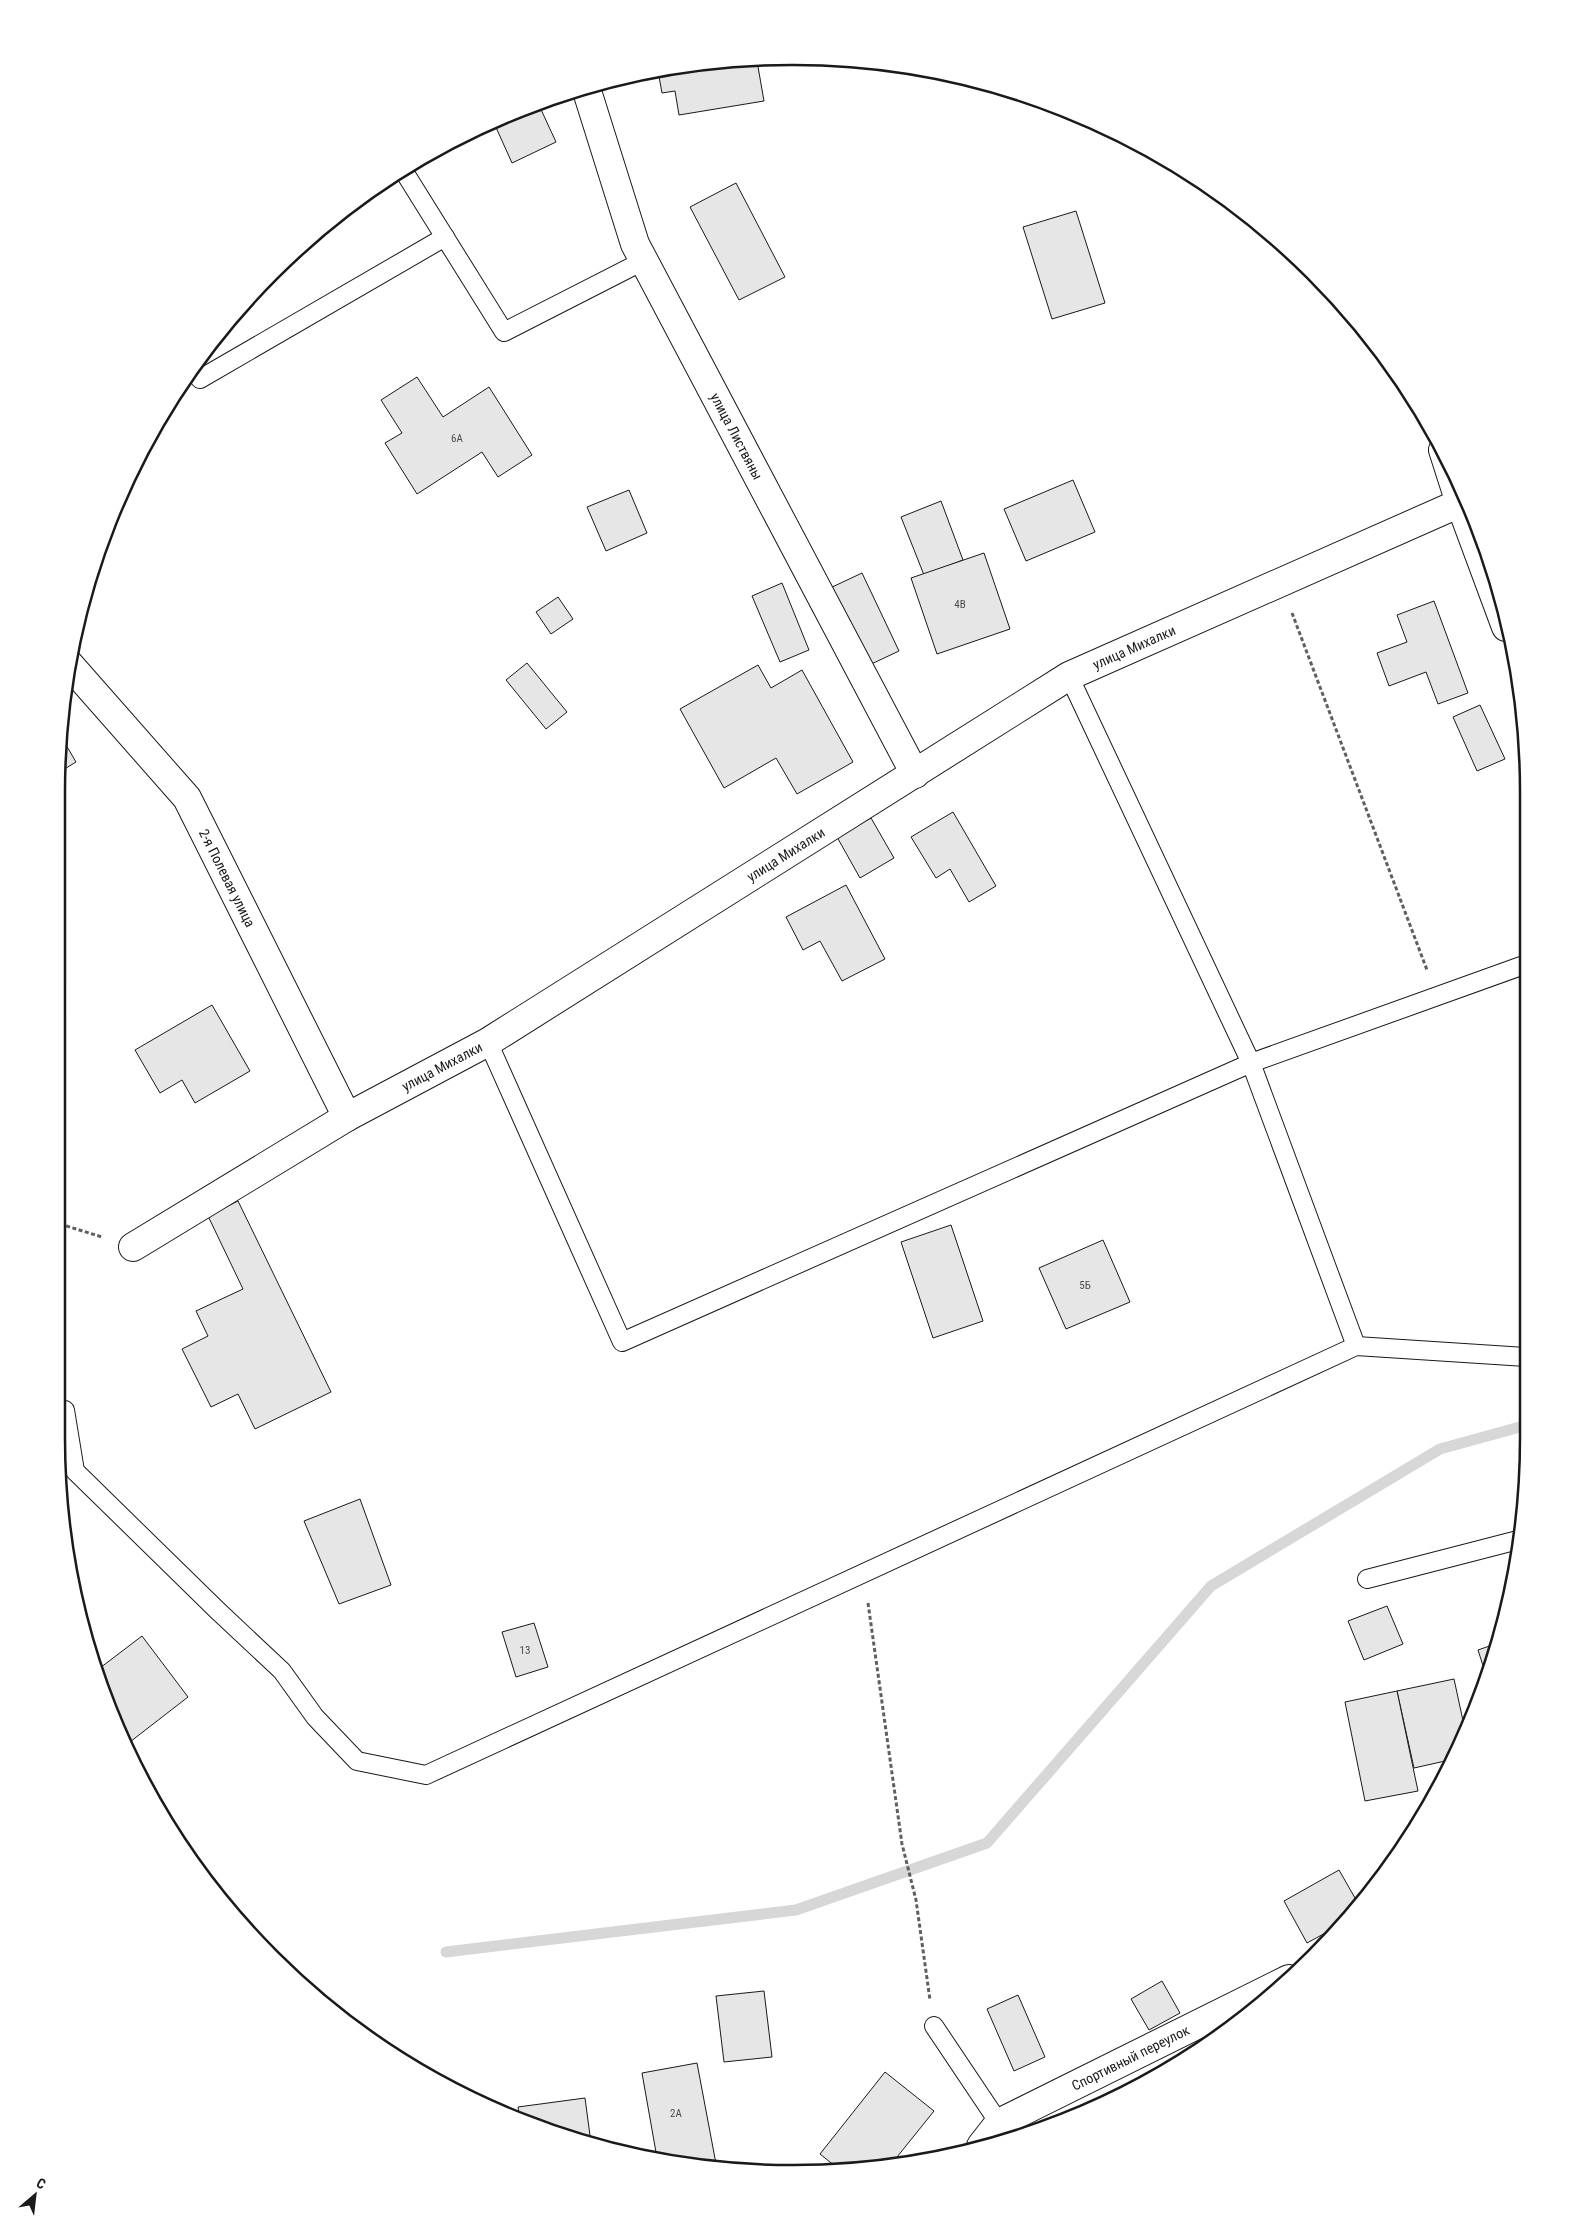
<svg xmlns="http://www.w3.org/2000/svg" width="1585" height="2230" font-family="'Roboto Condensed',sans-serif">
<style>
.lines{fill:none;stroke-linecap:round;stroke-linejoin:round}
.stream{stroke:#d7d7d7;stroke-width:11}
.building{fill:#e6e6e6;stroke:#1a1a1a}
.service-casing{stroke:#1a1a1a;stroke-width:20}
.minor-casing{stroke:#1a1a1a;stroke-width:30}
.path{stroke:#5f5f5f;stroke-width:3;stroke-dasharray:4 2.5;stroke-linecap:butt}
.service{stroke:#fff;stroke-width:18}
.minor{stroke:#fff;stroke-width:28}
.labels{text-anchor:middle;dominant-baseline:central;stroke-width:4;stroke-linejoin:round;paint-order:stroke}
.number-label{font-size:11px;fill:#4d4d4d}
.street-label{font-size:14px;fill:#1a1a1a;stroke:#fff}
.rim{fill:none;stroke:#1a1a1a;stroke-width:2.5}
</style>
<rect width="100%" height="100%" fill="#fff"/>
<g class="lines">
<polyline class="stream" points="446,1952 796,1910 987,1843 1211,1586 1440,1449 1527,1425"/>
</g>
<g class="building">
<polygon points="757,61 764,101 679,115 675,91 662,93 658,71 697,63"/>
<polygon points="538,103 556,142 512,163 494,123"/>
<polygon points="736,183 785,277 739,300 690,207"/>
<polygon points="1076,211 1105,303 1052,319 1023,227"/>
<polygon points="417,377 443,417 489,387 532,455 498,477 482,452 417,494 385,443 402,433 381,400"/>
<polygon points="1073,480 1095,532 1026,561 1004,509"/>
<polygon points="629,490 647,533 606,551 587,507"/>
<polygon points="941,501 963,560 924,575 901,517"/>
<polygon points="984,553 1010,629 937,654 911,578"/>
<polygon points="862,573 899,651 865,667 828,589"/>
<polygon points="782,583 809,650 780,662 752,596"/>
<polygon points="558,597 573,619 551,634 536,612"/>
<polygon points="1434,601 1468,693 1438,704 1426,672 1389,686 1377,653 1407,642 1397,615"/>
<polygon points="527,663 567,712 546,729 506,680"/>
<polygon points="758,665 771,688 802,670 853,762 797,794 776,758 724,788 680,709"/>
<polygon points="1480,705 1505,759 1477,771 1453,717"/>
<polygon points="62,738 76,762 58,773"/>
<polygon points="953,812 996,886 969,902 950,869 936,878 911,837"/>
<polygon points="871,818 894,858 860,878 837,837"/>
<polygon points="846,885 885,959 842,981 820,941 803,950 786,917"/>
<polygon points="212,1005 250,1071 195,1103 182,1080 160,1093 135,1050"/>
<polygon points="238,1201 331,1392 255,1429 238,1394 211,1407 182,1349 208,1336 196,1311 243,1289 208,1216"/>
<polygon points="951,1225 983,1321 933,1338 901,1242"/>
<polygon points="1103,1240 1130,1302 1066,1329 1039,1268"/>
<polygon points="360,1499 391,1585 339,1604 304,1521"/>
<polygon points="1387,1606 1403,1644 1364,1660 1348,1621"/>
<polygon points="534,1623 548,1667 516,1677 502,1632"/>
<polygon points="142,1636 188,1697 126,1745 112,1720 96,1671"/>
<polygon points="1498,1643 1486,1675 1478,1650"/>
<polygon points="1454,1679 1465,1730 1454,1759 1414,1768 1397,1691"/>
<polygon points="1397,1691 1418,1791 1365,1801 1345,1702"/>
<polygon points="1339,1870 1359,1905 1340,1925 1307,1943 1284,1901"/>
<polygon points="1162,1981 1180,2013 1149,2030 1131,1999"/>
<polygon points="764,1991 772,2057 724,2062 716,1996"/>
<polygon points="1018,1995 1045,2057 1014,2071 987,2009"/>
<polygon points="697,2063 717,2169 696,2167 657,2158 642,2073"/>
<polygon points="885,2072 934,2111 889,2167 841,2171 820,2154"/>
<polygon points="585,2098 591,2143 556,2135 520,2120 518,2107"/>
</g>
<g class="lines">
<defs>
<g id="service">
<polyline points="403,170 504,332 643,261"/>
<polyline points="193,371 200,379 445,237"/>
<polyline points="1069,676 1251,1063 1524,965"/>
<polyline points="488,1042 622,1342 1251,1063 1356,1346"/>
<polyline points="65,1410 75,1471 217,1610 282,1671 315,1717 357,1761 426,1775 1356,1346 1526,1357"/>
<polyline points="1367,1579 1518,1540"/>
<polyline points="934,2026 999,2123"/>
</g>
<g id="minor">
<path id="s1" d="M586 88 635 244 915 774"/>
<polyline points="1443,450 1460,503 1506,627"/>
<path id="s2" d="M69 664 187 798 347 1117"/>
<path id="s3" d="M133 1247 347 1117 488 1042 1069 676 1460 503"/>
<path id="s4" d="M981 2146 999 2123 1289 1979"/>
</g>
</defs>
<use href="#service" class="service-casing"/>
<use href="#minor" class="minor-casing"/>
<g class="path">
<polyline points="1292,613 1427,970"/>
<polyline points="60,1224 102,1237"/>
<polyline points="868,1603 902,1844 916,1900 930,2000"/>
</g>
<use href="#service" class="service"/>
<use href="#minor" class="minor"/>
</g>
<g class="labels">
<g class="number-label">
<text x="457" y="438">6А</text>
<text x="960" y="604">4В</text>
<text x="1085" y="1285">5Б</text>
<text x="525" y="1650">13</text>
<text x="676" y="2113">2А</text>
</g>
<g class="street-label">
<text stroke="none"><textPath href="#s1" startOffset="381">улица Листвяны</textPath></text>
<text stroke="none"><textPath href="#s3" startOffset="1168">улица Михалки</textPath></text>
<text stroke="none"><textPath href="#s3" startOffset="762">улица Михалки</textPath></text>
<text stroke="none"><textPath href="#s2" startOffset="268">2-я Полевая улица</textPath></text>
<text stroke="none"><textPath href="#s3" startOffset="358">улица Михалки</textPath></text>
<text stroke="none"><textPath href="#s4" startOffset="176">Спортивный переулок</textPath></text>
</g>
</g>
<path d="M0 0H1585V2230H0ZM792 65H793A727 727 0 0 1 1520 792V1438A727 727 0 0 1 793 2165H792A727 727 0 0 1 65 1438V792A727 727 0 0 1 792 65Z" fill="#fff" fill-rule="evenodd"/>
<path class="rim" d="M792 65H793A727 727 0 0 1 1520 792V1438A727 727 0 0 1 793 2165H792A727 727 0 0 1 65 1438V792A727 727 0 0 1 792 65Z"/>
<g transform="translate(35 2195) rotate(28)" stroke="#ffffff" stroke-width="4" paint-order="stroke">
<path d="M0-4L9 19L0 12L-9 19Z" fill="#1a1a1a"/>
<text y="-8" font-size="14" font-weight="bold" text-anchor="middle" fill="#1a1a1a">С</text>
</g>
</svg>
